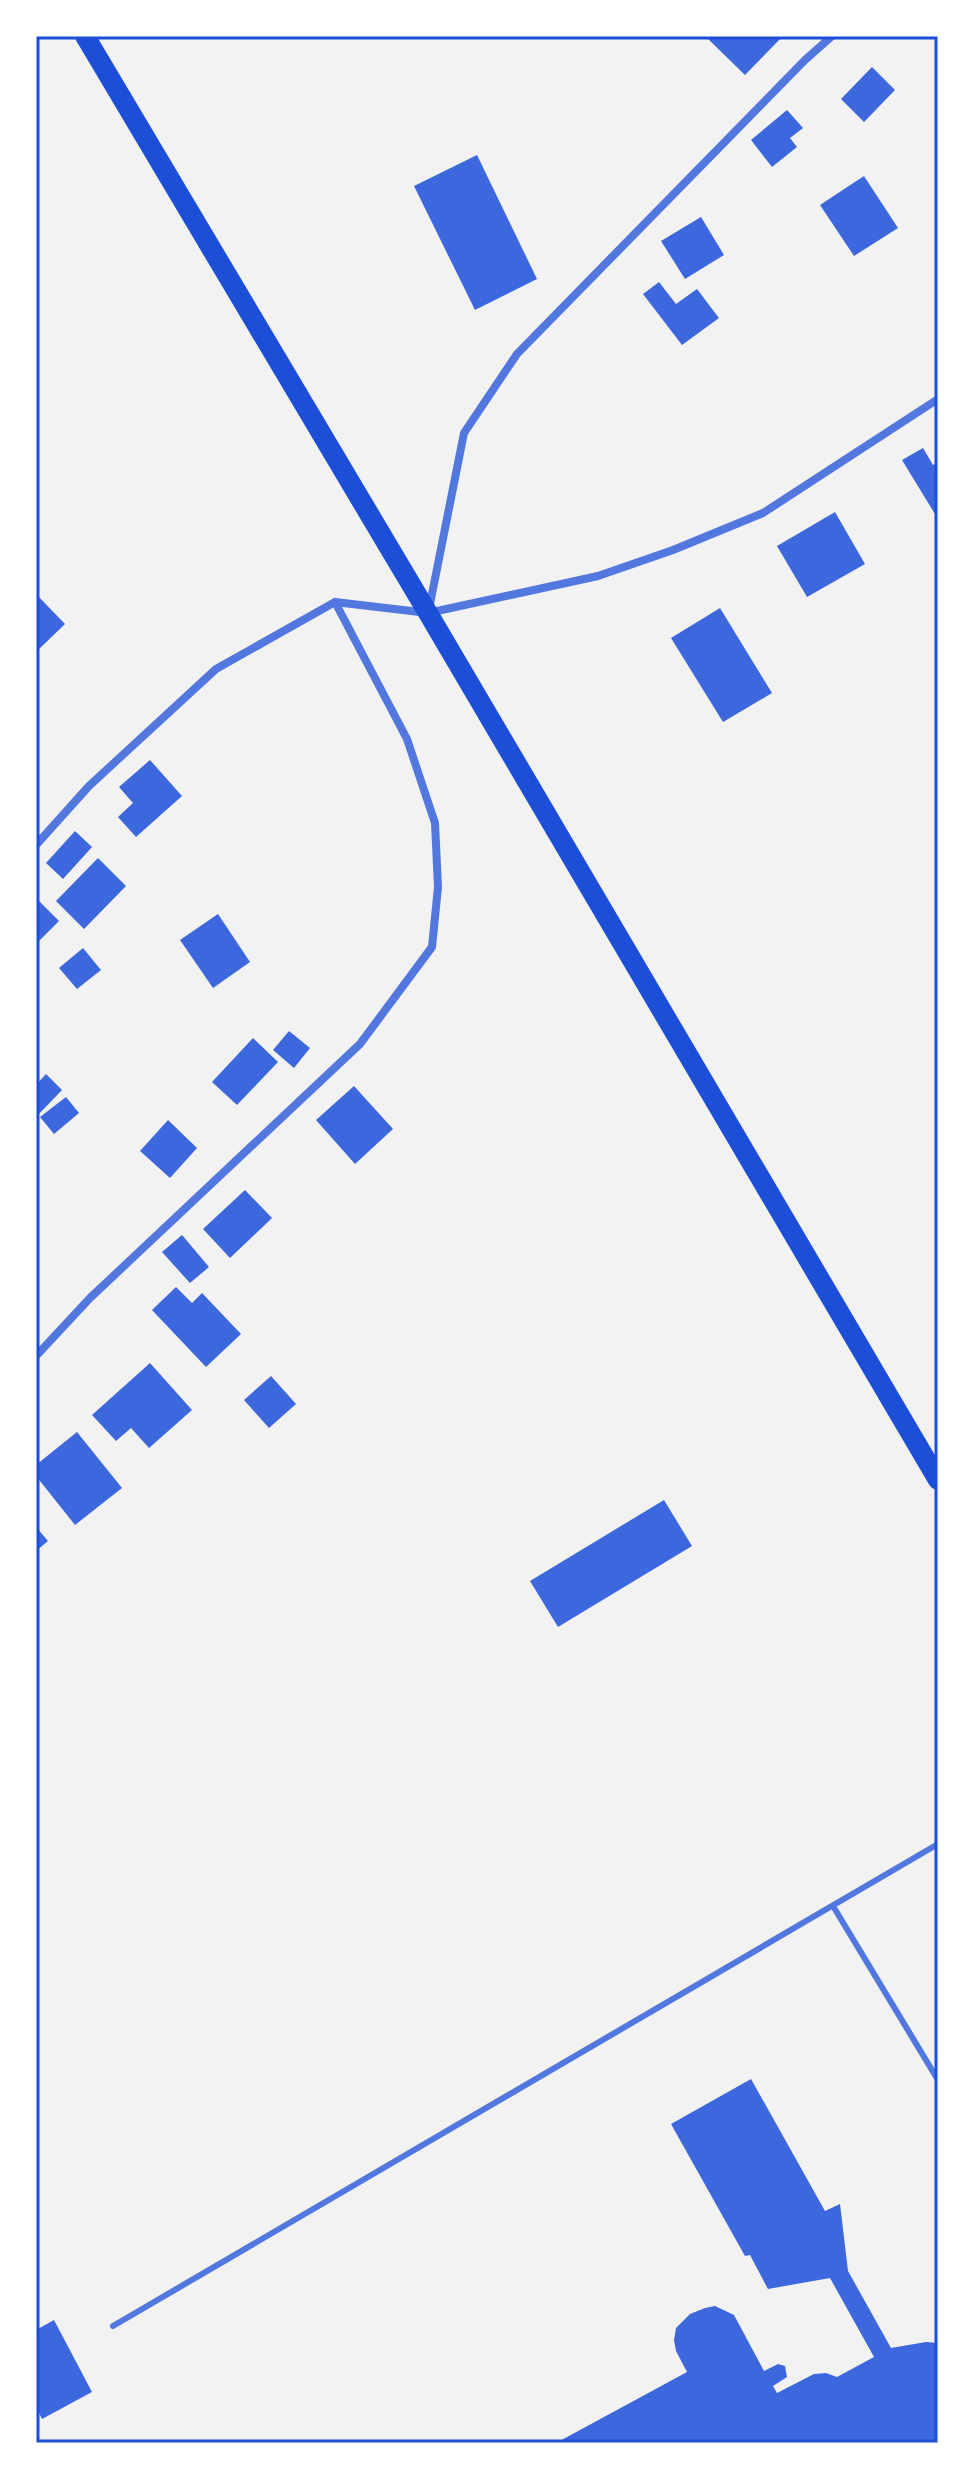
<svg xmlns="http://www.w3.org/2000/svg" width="974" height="2479" font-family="'Sofia Sans Condensed',sans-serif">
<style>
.building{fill:#3d67dc}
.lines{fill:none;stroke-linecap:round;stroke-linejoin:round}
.service{stroke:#5277de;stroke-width:6}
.minor{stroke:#5277de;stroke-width:8}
.primary{stroke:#1d4ed8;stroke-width:20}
.neatline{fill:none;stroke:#1d4ed8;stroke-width:3}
</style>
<rect width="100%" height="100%" fill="#f2f2f2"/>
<g class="building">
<polygon points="705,36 777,36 780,39 745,75"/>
<polygon points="872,67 895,90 864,122 841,99"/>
<polygon points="787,110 803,128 790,138 797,147 772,167 751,140"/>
<polygon points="477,155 537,279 475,310 414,186"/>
<polygon points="864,176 898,228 854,256 820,205"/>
<polygon points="701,217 724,255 685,279 661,241"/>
<polygon points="659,282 676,304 697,289 719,318 682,345 643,294"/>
<polygon points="923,448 933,465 938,462 938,519 902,460"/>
<polygon points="835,512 865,564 807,597 777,546"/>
<polygon points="36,594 65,624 36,652"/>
<polygon points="720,608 772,693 723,722 671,638"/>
<polygon points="150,760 182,796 136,837 118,817 133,803 119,787"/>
<polygon points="75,831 92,847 63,879 46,863"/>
<polygon points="98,858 126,886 84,929 56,901"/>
<polygon points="36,898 59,921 36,944"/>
<polygon points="218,914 250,962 213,988 180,940"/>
<polygon points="83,948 101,970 77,989 59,968"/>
<polygon points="289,1031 310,1048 294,1068 273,1050"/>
<polygon points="253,1038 278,1062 237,1105 212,1082"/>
<polygon points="46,1074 62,1090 36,1117 36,1085"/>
<polygon points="354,1086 393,1129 355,1164 316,1120"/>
<polygon points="66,1097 79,1113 54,1134 40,1117"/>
<polygon points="168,1120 197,1148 170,1178 140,1151"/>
<polygon points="245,1190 272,1218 230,1258 203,1229"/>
<polygon points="182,1235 209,1267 190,1283 162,1252"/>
<polygon points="176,1287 192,1303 202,1293 241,1334 206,1367 152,1310"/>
<polygon points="150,1363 192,1410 149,1448 131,1428 116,1441 92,1415"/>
<polygon points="271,1376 296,1404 269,1428 244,1400"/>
<polygon points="77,1432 122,1488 75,1525 36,1476 36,1465"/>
<polygon points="664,1500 692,1546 558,1627 530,1581"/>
<polygon points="36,1527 48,1541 36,1551"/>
<polygon points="751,2079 825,2211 840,2204 848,2271 891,2348 926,2342 938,2343 938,2443 556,2443 687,2372 676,2351 674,2340 676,2328 690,2314 705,2308 715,2306 734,2315 764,2371 778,2364 785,2366 787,2377 773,2386 777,2393 814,2374 826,2373 837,2377 874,2357 830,2278 768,2289 750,2255 745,2256 671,2124"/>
<polygon points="54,2320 92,2392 42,2419 36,2407 36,2330"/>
</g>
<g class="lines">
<g class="service">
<polyline points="833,1906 938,2080"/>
<polyline points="113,2326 938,1844"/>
</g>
<g class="minor">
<polyline points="429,609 464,433 517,354 805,60 832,36"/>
<polyline points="36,845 89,786 216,669 335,602 428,613 598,576 673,550 763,513 938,399"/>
<polyline points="36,1356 90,1298 360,1044 432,947 438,887 435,823 407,739 335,602"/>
</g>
<polyline class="primary" points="85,36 428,613 938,1480"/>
</g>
<rect width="974" height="2479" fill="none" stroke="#ffffff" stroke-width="76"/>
<rect x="38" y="38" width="898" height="2403" class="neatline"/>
</svg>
